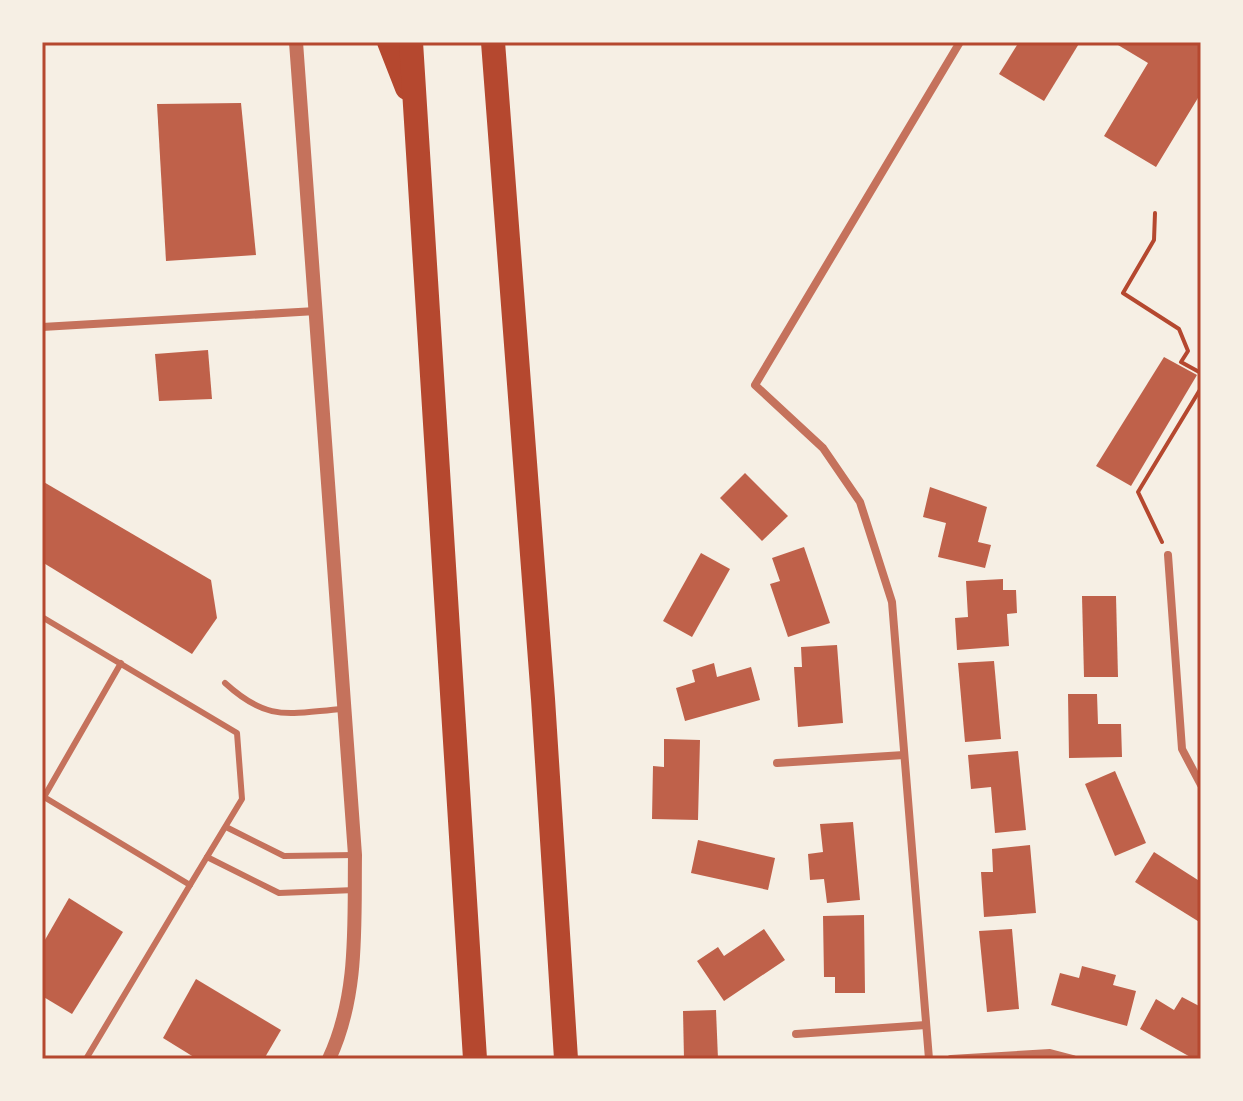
<svg xmlns="http://www.w3.org/2000/svg" width="1243" height="1101" font-family="'Alegreya Sans',sans-serif">
<style>
.building{fill:#bf614a}
.lines{fill:none;stroke-linecap:round;stroke-linejoin:round}
.path{stroke:#b5482f;stroke-width:4}
.service{stroke:#c5725c;stroke-width:6}
.minor{stroke:#c5725c;stroke-width:8}
.tertiary{stroke:#c5725c;stroke-width:14}
.motorway{stroke:#b5482f;stroke-width:24}
.neatline{fill:none;stroke:#b5482f;stroke-width:3}
</style>
<rect width="100%" height="100%" fill="#f6efe4"/>
<g class="building">
<polygon points="1019,42 1080,42 1044,101 999,74"/>
<polygon points="1113,42 1201,42 1201,93 1156,167 1104,136 1148,63"/>
<polygon points="241,103 256,255 166,261 157,104"/>
<polygon points="208,350 212,399 159,401 155,354"/>
<polygon points="1164,357 1197,375 1131,486 1096,466"/>
<polygon points="745,473 788,516 762,541 720,498"/>
<polygon points="42,481 211,580 217,618 192,654 42,562"/>
<polygon points="930,487 987,507 978,542 991,545 985,568 938,557 946,523 923,517"/>
<polygon points="804,547 830,623 788,637 770,584 780,581 772,558"/>
<polygon points="701,553 730,569 692,637 663,621"/>
<polygon points="1003,579 1003,590 1016,590 1017,613 1007,614 1009,646 957,650 955,618 968,617 966,581"/>
<polygon points="1082,596 1116,596 1118,677 1084,677"/>
<polygon points="837,645 843,723 798,727 794,667 802,667 801,647"/>
<polygon points="994,661 1001,739 965,742 958,663"/>
<polygon points="714,663 717,677 751,667 760,700 685,721 676,688 695,682 692,670"/>
<polygon points="1068,694 1097,694 1098,724 1121,724 1122,757 1069,758"/>
<polygon points="664,739 700,740 698,820 652,819 653,766 664,767"/>
<polygon points="1018,751 1026,830 995,833 991,787 971,789 968,755"/>
<polygon points="1115,771 1146,843 1115,856 1085,784"/>
<polygon points="853,822 860,900 827,903 824,879 810,880 808,854 823,852 820,824"/>
<polygon points="698,840 775,858 768,890 691,873"/>
<polygon points="1030,845 1036,913 984,917 981,872 993,872 992,849"/>
<polygon points="1154,852 1201,882 1201,923 1135,882"/>
<polygon points="69,898 123,932 72,1014 42,996 42,945"/>
<polygon points="864,915 865,993 835,993 835,977 824,977 823,916"/>
<polygon points="764,929 785,960 724,1001 697,961 718,947 724,956"/>
<polygon points="1012,929 1019,1009 987,1012 979,931"/>
<polygon points="1082,966 1116,975 1113,985 1136,991 1127,1026 1051,1005 1060,973 1079,978"/>
<polygon points="196,979 281,1030 264,1059 197,1059 163,1038"/>
<polygon points="1182,997 1201,1007 1201,1059 1194,1059 1140,1029 1156,999 1174,1010"/>
<polygon points="716,1010 718,1059 684,1059 683,1011"/>
</g>
<g class="lines">
<g class="path">
<polyline points="1155,213 1154,240 1123,293 1179,329 1188,351 1181,362 1201,373"/>
<polyline points="1162,542 1138,492 1201,388"/>
</g>
<g class="service">
<polyline points="42,617 237,733 242,799 190,885 44,797 121,663"/>
<path d="M225 683C269 723 288 713 343 709"/>
<polyline points="226,827 284,856 355,855"/>
<polyline points="207,857 279,893 355,890"/>
<polyline points="86,1059 190,885"/>
</g>
<g class="minor">
<polyline points="42,327 316,311"/>
<polyline points="1168,555 1182,749 1201,785"/>
<polyline points="777,763 904,755"/>
<polyline points="796,1034 926,1025"/>
<polyline points="929,1059 892,602 860,502 823,448 755,385 960,42"/>
<polyline points="951,1059 1050,1053 1073,1059"/>
</g>
<path class="tertiary" d="M296 42 355 855C354 924 359 995 329 1059"/>
<g class="motorway">
<polyline points="389,42 407,88"/>
<polyline points="411,42 475,1059"/>
<polyline points="493,42 543,699 566,1059"/>
</g>
</g>
<rect width="1243" height="1101" fill="none" stroke="#f6efe4" stroke-width="88"/>
<rect x="44" y="44" width="1155" height="1013" class="neatline"/>
</svg>
